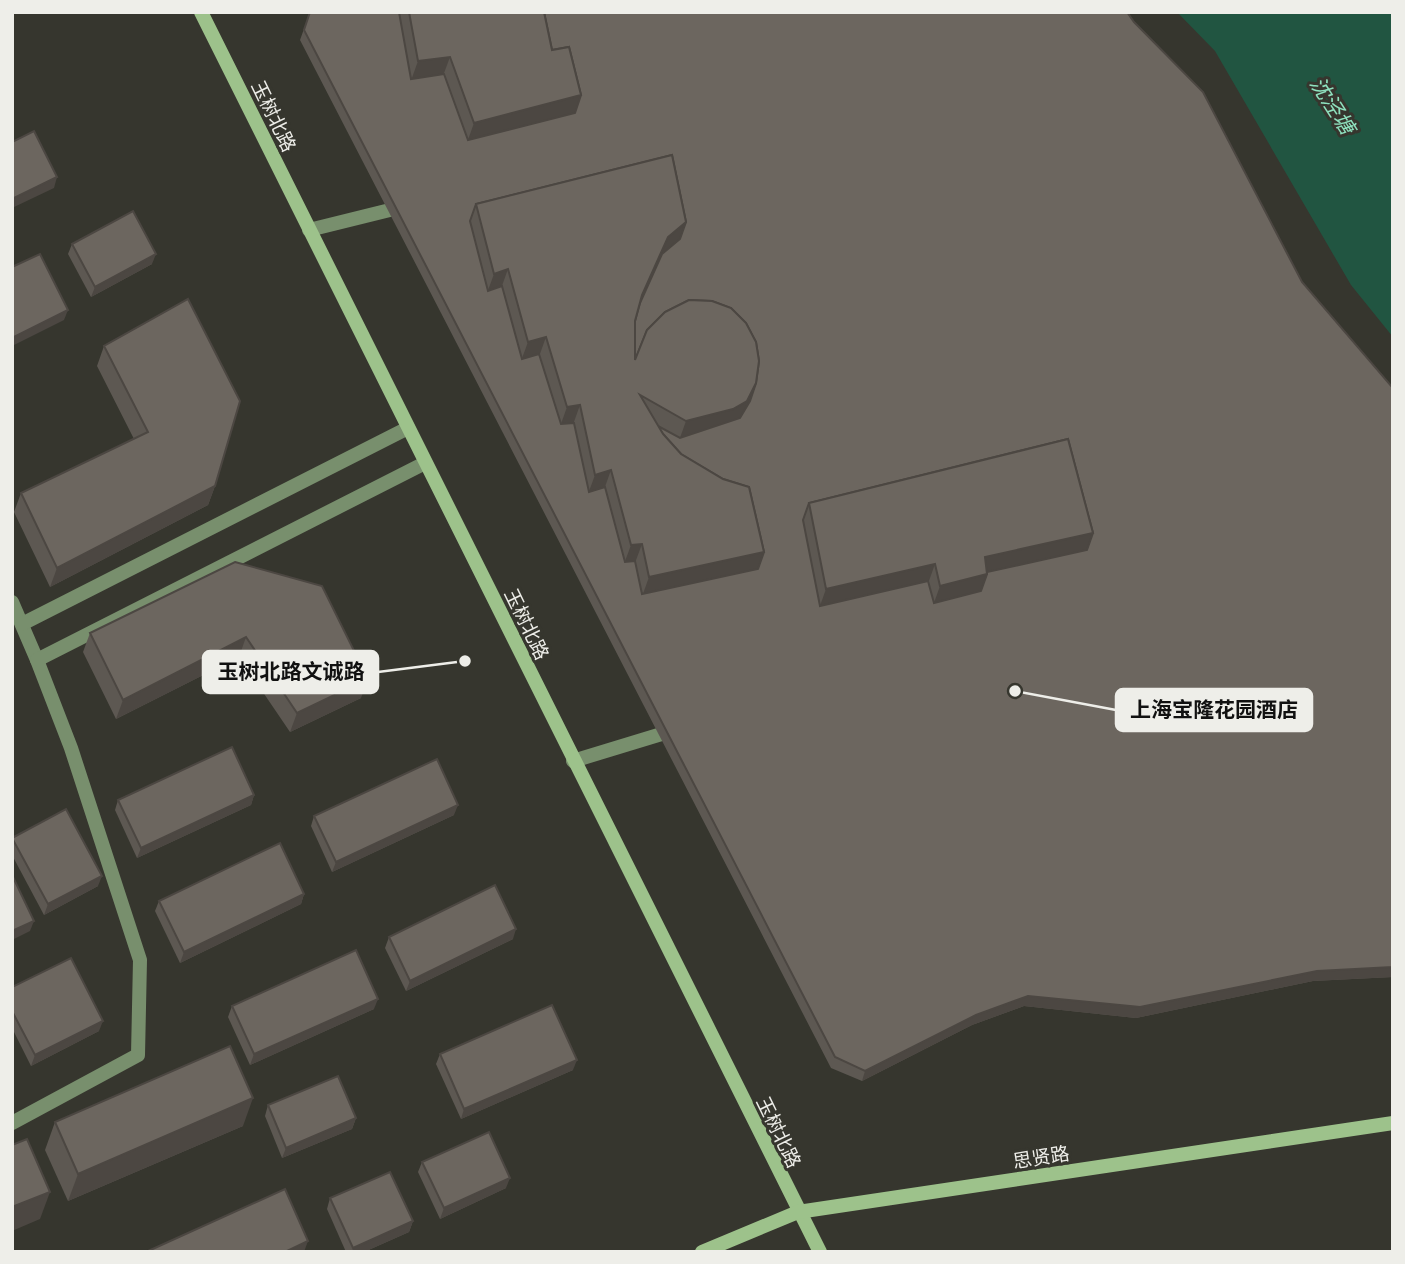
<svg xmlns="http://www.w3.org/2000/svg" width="1405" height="1264" font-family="Ubuntu,'Noto Sans SC',sans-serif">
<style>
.water{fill:#215541}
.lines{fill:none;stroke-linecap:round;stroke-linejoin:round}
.street{stroke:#788f6d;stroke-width:14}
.secondary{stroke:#9dc28b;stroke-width:14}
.wall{fill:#5d5852}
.shaded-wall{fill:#4c4742}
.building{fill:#6c665f;stroke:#4c4742;stroke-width:2;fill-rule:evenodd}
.labels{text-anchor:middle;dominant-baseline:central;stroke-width:6;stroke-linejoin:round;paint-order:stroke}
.street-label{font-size:19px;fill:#eeeee9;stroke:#36362e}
.water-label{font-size:21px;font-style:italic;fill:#8ee1be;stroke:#36362e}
.leader{fill:none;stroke:#eeeee9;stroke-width:2.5}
.callout-dot{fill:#eeeee9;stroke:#36362e;stroke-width:2.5}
.callout{fill:#eeeee9;stroke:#eeeee9;stroke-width:2.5}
.callout-label{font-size:21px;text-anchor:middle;font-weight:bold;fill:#111}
</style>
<rect width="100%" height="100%" fill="#36362e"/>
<polygon class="water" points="1177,12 1393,12 1393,337 1351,285 1215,51"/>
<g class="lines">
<g class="street">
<polyline points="309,230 406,206"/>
<polyline points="12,602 37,660"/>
<polyline points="22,624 408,428"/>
<polyline points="573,761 678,729"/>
<polyline points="12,1123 138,1055 140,960 71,748 37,660 425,463"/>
</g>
<g class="secondary">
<polyline points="201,12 820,1252"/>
<polyline points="702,1252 798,1212 1393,1123"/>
</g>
</g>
<g class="wall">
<polygon points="310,12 1127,12 1302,282 1393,388 1393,977 1313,981 1136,1018 1024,1006 972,1025 862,1081 831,1068 300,40"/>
<polygon points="72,244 152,264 91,297 68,254"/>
<polygon points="104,346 215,486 208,505 50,587 14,512 21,493 134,439 97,366"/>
<polygon points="235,562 361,698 290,732 239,657 116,719 83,652 90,633"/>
<polygon points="254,795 251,805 137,858 115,810 118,800"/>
<polygon points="454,815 332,872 311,826 314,816"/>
<polygon points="12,838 98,886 44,915 12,855"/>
<polygon points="304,894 301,904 180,963 155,911 159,901"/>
<polygon points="389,937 513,939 406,991 385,948"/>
<polygon points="12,987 99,1031 31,1066 12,1028"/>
<polygon points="232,1006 374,1009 250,1065 228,1017"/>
<polygon points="440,1054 573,1070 461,1119 436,1064"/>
<polygon points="268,1105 356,1118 352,1129 282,1158 265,1116"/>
<polygon points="55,1122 243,1126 68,1201 45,1150"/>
<polygon points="422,1162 506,1188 440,1219 418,1172"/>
<polygon points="330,1198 413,1221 409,1232 364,1252 346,1252 327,1209"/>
</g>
<g class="shaded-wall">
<polygon points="450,57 440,84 408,89 418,61"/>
<polygon points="581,95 571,123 464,151 474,123"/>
<polygon points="57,177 54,188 12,208 12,199"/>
<polygon points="686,222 676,249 635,316 642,295 668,237"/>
<polygon points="156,254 152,264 91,297 95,287"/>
<polygon points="508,269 498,297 484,301 494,274"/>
<polygon points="68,310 64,320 12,346 12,338"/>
<polygon points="546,337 536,365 518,369 528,342"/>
<polygon points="756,383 746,411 737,428 676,449 686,421"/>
<polygon points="580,405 570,433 557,435 567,407"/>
<polygon points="611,470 601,498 585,502 595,475"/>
<polygon points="215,486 208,505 50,587 57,568"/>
<polygon points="1093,533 1083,560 977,601 930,614 940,586 985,557"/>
<polygon points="642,544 632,571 621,572 631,545"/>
<polygon points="764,552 754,579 639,605 649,577"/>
<polygon points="935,564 925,592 816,617 826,589"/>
<polygon points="246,637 239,657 116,719 123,700"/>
<polygon points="368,679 361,698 290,732 297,713"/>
<polygon points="254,795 251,805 137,858 141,848"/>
<polygon points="458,805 454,815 332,872 336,862"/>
<polygon points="102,876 98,886 44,915 48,904"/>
<polygon points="304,894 301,904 180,963 184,952"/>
<polygon points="34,921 30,931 12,940 12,931"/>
<polygon points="516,929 513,939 406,991 410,981"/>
<polygon points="1393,967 1393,977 1313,981 1136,1018 1024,1006 972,1025 862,1081 865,1071 976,1015 1028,996 1317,971"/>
<polygon points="378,999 374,1009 250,1065 254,1054"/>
<polygon points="103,1021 99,1031 31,1066 35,1055"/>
<polygon points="577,1060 573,1070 461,1119 464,1109"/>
<polygon points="253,1098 243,1126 68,1201 78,1174"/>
<polygon points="356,1118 352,1129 282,1158 286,1148"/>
<polygon points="510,1178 506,1188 440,1219 444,1208"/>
<polygon points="50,1192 40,1219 12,1231 12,1207"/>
<polygon points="413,1221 409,1232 364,1252 352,1252 353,1248"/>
<polygon points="308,1241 304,1252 285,1252"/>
</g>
<g class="building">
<path d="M310 12H399L411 79 444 74 468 140 575 113 581 95 569 47 552 50 544 12H1127L1134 22 1203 92 1302 282 1393 388V967L1317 971 1140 1007 1028 996 976 1015 865 1071 835 1057 304 30ZM672 155 686 222 680 239 662 254 640 303 635 321V360L647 330 665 312 689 300 712 301 731 308 746 323 756 342 759 361 756 383 750 401 740 418 680 438 658 426 663 434 681 454 723 479 749 487 764 552 758 569 642 594 635 561 625 562 605 487 589 492 574 423 561 424 539 354 522 359 502 286 488 291 470 221 476 204ZM1068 439 1093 533 1087 550 987 572V574L981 591 934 603 928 581 820 606 803 520 809 503Z"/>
<polygon points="409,12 544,12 552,50 569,47 581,95 474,123 450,57 418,61"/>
<polygon points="34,131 57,177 12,199 12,142"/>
<polygon points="672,155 686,222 668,237 642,295 635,321 635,360 647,330 665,312 689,300 712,301 731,308 746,323 756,342 759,361 756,383 747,401 733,409 686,421 640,395 663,434 681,454 723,479 749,487 764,552 649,577 642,544 631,545 611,470 595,475 580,405 567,407 546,337 528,342 508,269 494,274 476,204"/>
<polygon points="133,211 156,254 95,287 72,244"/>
<polygon points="40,254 68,310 12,338 12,267"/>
<polygon points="188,299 240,401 215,486 57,568 21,493 148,432 104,346"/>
<polygon points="1068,439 1093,533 985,557 987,574 940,586 935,564 826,589 809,503"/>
<polygon points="235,562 322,586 368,679 297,713 246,637 123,700 90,633"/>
<polygon points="232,747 254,795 141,848 118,800"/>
<polygon points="437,759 458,805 336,862 314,816"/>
<polygon points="66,809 102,876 48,904 12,838"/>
<polygon points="280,843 304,894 184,952 159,901"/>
<polygon points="12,875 34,921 12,931"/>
<polygon points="495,885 516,929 410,981 389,937"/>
<polygon points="356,950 378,999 254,1054 232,1006"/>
<polygon points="71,958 103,1021 35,1055 12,1011 12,987"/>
<polygon points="552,1005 577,1060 464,1109 440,1054"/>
<polygon points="230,1046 253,1098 78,1174 55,1122"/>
<polygon points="338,1076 356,1118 286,1148 268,1105"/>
<polygon points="489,1132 510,1178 444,1208 422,1162"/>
<polygon points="27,1139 50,1192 12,1207 12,1145"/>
<polygon points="390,1172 413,1221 353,1248 330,1198"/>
<polygon points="285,1189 308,1241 285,1252 146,1252"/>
</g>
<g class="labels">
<g class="street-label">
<text transform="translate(274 116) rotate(64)">玉树北路</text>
<text transform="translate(527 624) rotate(64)">玉树北路</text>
<text transform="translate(779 1132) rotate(64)">玉树北路</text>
<text transform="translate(1041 1157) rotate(-9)">思贤路</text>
</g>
<g class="water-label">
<text transform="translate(1333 105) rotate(57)">沈泾塘</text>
</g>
</g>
<path class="leader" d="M465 661L378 672M1015 691L1116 710"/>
<g class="callout-dot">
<circle cx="465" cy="661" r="7"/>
<circle cx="1015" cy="691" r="7"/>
</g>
<g class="callout">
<rect x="203" y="651" width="175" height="42" rx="7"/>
<rect x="1116" y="689" width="196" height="42" rx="7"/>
</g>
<g class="callout-label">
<text x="291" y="679">玉树北路文诚路</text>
<text x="1214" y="717">上海宝隆花园酒店</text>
</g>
<rect width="1405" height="1264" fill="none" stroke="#eeeee9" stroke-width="28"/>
</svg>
